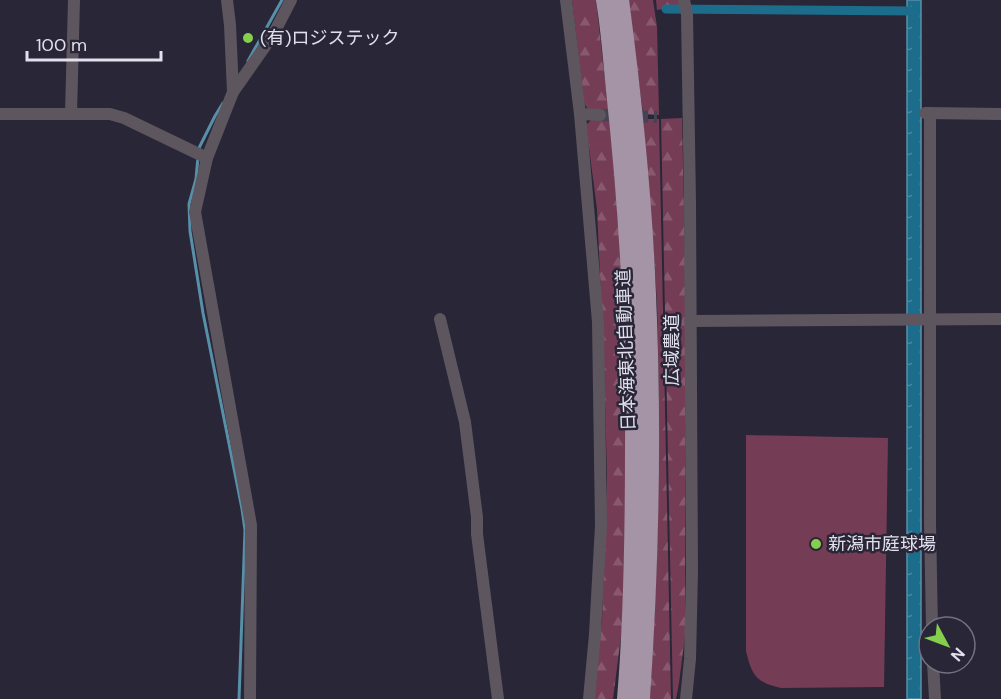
<svg xmlns="http://www.w3.org/2000/svg" width="1001" height="699" font-family="'DM Sans','Noto Sans JP',sans-serif">
<style>
.forest{fill:url(#forest-firs)}
.pitch{fill:#743d55}
.water{fill:url(#water-ripples);stroke:#5790a9;stroke-width:1.5}
.lines{fill:none;stroke-linecap:round;stroke-linejoin:round}
.stream{stroke:#5790a9;stroke-width:3}
.canal{stroke:#1c6d8c;stroke-width:9}
.minor-tunnel{stroke:#454253;stroke-width:12;stroke-dasharray:12 6;stroke-linecap:butt}
.minor{stroke:#5d565e;stroke-width:12}
.highway{stroke:#a494a6;stroke-width:18}
.poi-dot{fill:#85cf4d;stroke:#292638;stroke-width:2}
.labels{text-anchor:middle;dominant-baseline:central;stroke-width:5;stroke-linejoin:round;paint-order:stroke}
.poi-label{font-size:18px;fill:#e1e0ec;stroke:#292638;text-anchor:start}
.street-label{font-size:18px;fill:#e1e0ec;stroke:#292638}
</style>
<defs>
<pattern id="forest-firs" width="22" height="20" patternUnits="userSpaceOnUse" patternTransform="scale(1.5)"><rect width="22" height="20" fill="#743d55"/><path d="M5 1l3.5 6h-7zM16 11l3.5 6h-7z" fill="#88596e"/></pattern>
<pattern id="water-ripples" width="26" height="14" patternUnits="userSpaceOnUse" patternTransform="scale(1.5)"><rect width="26" height="14" fill="#1c6d8c"/><path d="M2 4q2-2 4 0t4 0M15 11q2-2 4 0t4 0" fill="none" stroke="#4888a2"/></pattern>
</defs>
<rect width="100%" height="100%" fill="#292638"/>
<g class="forest">
<path d="M572 0H596L609 115C598 116 588 114 584 102Z"/>
<polygon points="628,0 653,0 657,27 659,115 643,114"/>
<polygon points="656,0 681,0 681,6 657,10"/>
<polygon points="682,118 686,304 685,636 679,683 676,699 673,699 661,119"/>
<polygon points="610,119 627,329 625,605 613,699 593,699 602,621 607,476 604,361 597,209 586,125 591,120"/>
<path d="M643 119H659L671 699H650C658 568 661 436 657 304 654 243 647 181 643 119Z"/>
</g>
<path class="pitch" d="M746 435 888 438 884 687 781 688C756 682 752 676 746 651Z"/>
<rect class="water" x="907" y="0" width="14" height="699"/>
<g class="lines">
<g class="stream">
<polyline points="248,61 282,0"/>
<polyline points="198,150 215,116 223,103"/>
<polyline points="198,157 196,179 189,204 190,231 203,313 242,509 245,530 239,699"/>
</g>
<polyline class="canal" points="666,9 914,11"/>
<polyline class="minor-tunnel" points="600,115 657,117"/>
<g class="minor">
<polyline points="227,0 230,25 233,92"/>
<polyline points="566,0 580,114 598,322 601,525 595,634 589,699"/>
<polyline points="684,0 687,14 690,203 692,572 690,659 686,699"/>
<polyline points="71,113 74,0"/>
<polyline points="925,113 1001,114"/>
<polyline points="930,113 930,524 932,627"/>
<polyline points="0,114 110,114 124,118 207,158"/>
<polyline points="580,114 600,115"/>
<polyline points="440,319 465,422 477,517 477,534 498,699"/>
<polyline points="690,321 1001,319"/>
<polyline points="933,663 935,699"/>
<polyline points="250,699 251,525 195,212 207,158 233,92 273,35 291,0"/>
</g>
<g class="highway">
<path d="M605 0C610 30 612 60 615 90 628 210 635 329 634 449 634 532 633 616 626 699"/>
<path d="M620 0C633 98 643 196 647 294 653 429 650 564 641 699"/>
</g>
</g>
<g class="poi-dot">
<circle cx="248" cy="38" r="6"/>
<circle cx="816" cy="544" r="6"/>
</g>
<g class="labels">
<g class="poi-label">
<text x="260" y="38">(有)ロジステック</text>
<text x="828" y="544">新潟市庭球場</text>
</g>
<g class="street-label">
<text transform="translate(626 350) rotate(-92)">日本海東北自動車道</text>
<text transform="translate(672 350) rotate(-90)">広域農道</text>
</g>
</g>
<g transform="translate(947 645) rotate(131)"><circle r="28" fill="#292638" stroke="#737080" stroke-width="1.5"/>
<path d="M0-4.5L10 22L0 15L-10 22Z" fill="#85cf4d"/>
<text y="-9" font-size="16" font-weight="bold" text-anchor="middle" fill="#e1e0ec">N</text>
</g>
<path d="M27 51v9h134v-9" fill="none" stroke="#e1e0ec" stroke-width="3"/>
<text x="36" y="51" font-size="18" fill="#e1e0ec" stroke="#292638" stroke-width="4.5" paint-order="stroke">100 m</text>
</svg>
